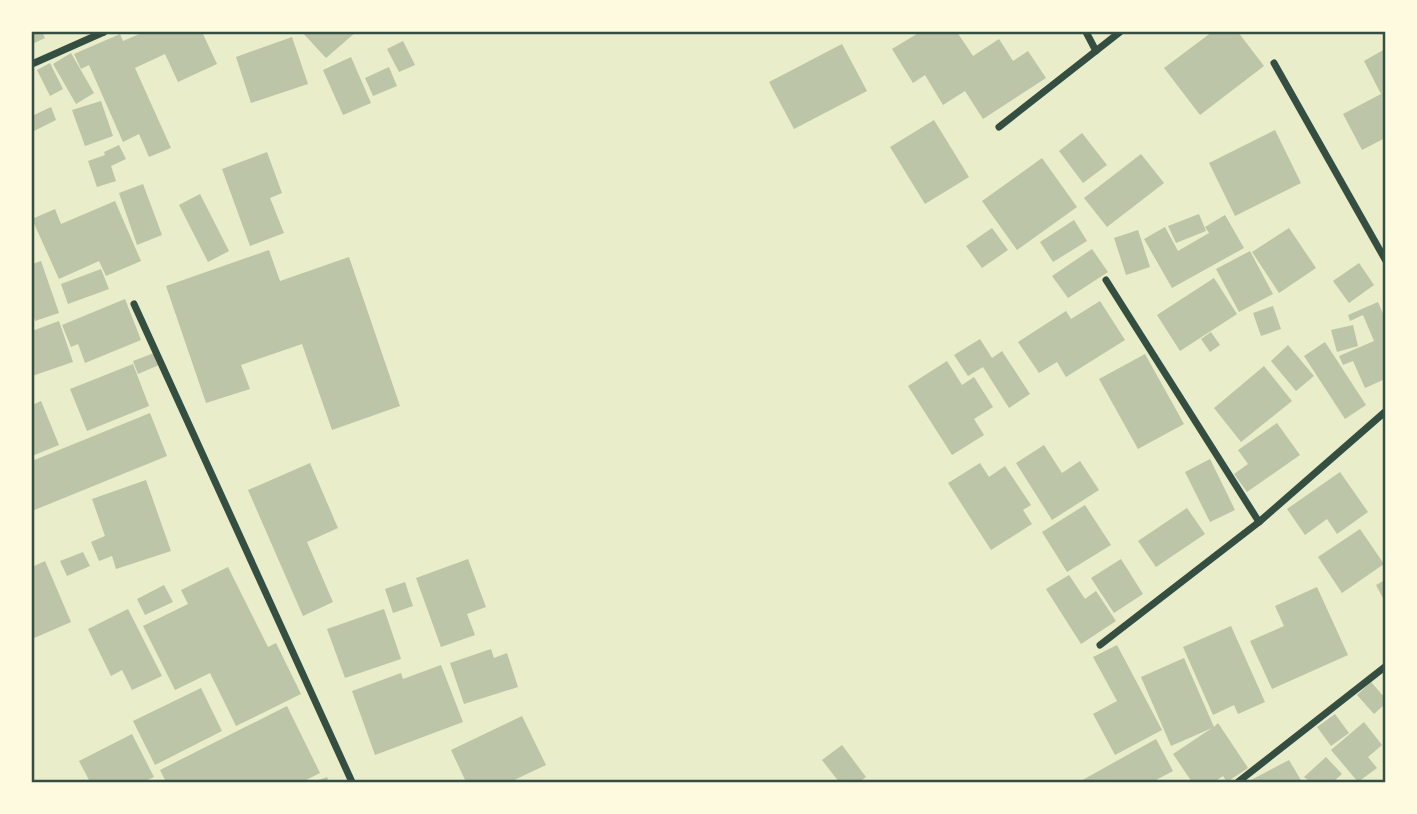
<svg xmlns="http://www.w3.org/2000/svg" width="1417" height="814" font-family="'Alegreya Sans',sans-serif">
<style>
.building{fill:#bcc5a7}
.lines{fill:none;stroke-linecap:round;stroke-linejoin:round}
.minor{stroke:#344e41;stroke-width:7}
.neatline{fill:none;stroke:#344e41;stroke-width:2.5}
</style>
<rect width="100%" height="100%" fill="#e9edc9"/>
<g class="building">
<polygon points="32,32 42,32 45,38 32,44"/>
<polygon points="144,32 202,32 217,64 178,82 165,54 135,68 171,148 149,157 139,134 123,142 89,65 81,69 74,54 120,34 123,41"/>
<polygon points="302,32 356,32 326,58"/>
<polygon points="920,32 957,32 973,56 999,39 1013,61 1028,51 1046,78 983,119 965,91 943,105 925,75 913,83 892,49"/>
<polygon points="1212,32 1238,32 1264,66 1200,115 1164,68"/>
<polygon points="292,37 308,84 251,103 236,57"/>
<polygon points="403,41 415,65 399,72 387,49"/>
<polygon points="842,44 867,91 794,129 769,82"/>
<polygon points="1385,49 1385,138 1362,150 1343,114 1381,94 1364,61"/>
<polygon points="71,53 94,93 76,104 53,64"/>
<polygon points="351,57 371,103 343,115 323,70"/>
<polygon points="50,63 63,89 50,96 37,70"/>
<polygon points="389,67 397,86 373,96 365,78"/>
<polygon points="101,101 113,136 85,146 72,110"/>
<polygon points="51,107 56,120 32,132 32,116"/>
<polygon points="934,120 969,177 925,204 890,147"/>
<polygon points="1275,130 1301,183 1235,216 1209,163"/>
<polygon points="1082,133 1107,165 1083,183 1059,151"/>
<polygon points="119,145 126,159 111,166 116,181 97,187 88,161 105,155 104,152"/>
<polygon points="267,152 282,193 270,198 284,233 250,246 222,169"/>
<polygon points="1141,154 1164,183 1107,227 1084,198"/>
<polygon points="1042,158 1077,207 1017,250 982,201"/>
<polygon points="143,184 162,235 137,245 119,193"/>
<polygon points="200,194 229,251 208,262 179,205"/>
<polygon points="115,201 141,261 106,276 99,261 59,279 32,219 55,209 61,224"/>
<polygon points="1199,214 1206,231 1176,243 1168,226"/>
<polygon points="1225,215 1244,248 1172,288 1144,239 1165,227 1178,251 1209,233 1205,227"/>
<polygon points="1074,220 1087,241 1053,262 1040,242"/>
<polygon points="992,228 1008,250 982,268 966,246"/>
<polygon points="1289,228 1316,268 1279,293 1252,252"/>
<polygon points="1138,230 1150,267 1126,275 1114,238"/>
<polygon points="1092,249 1108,272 1068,298 1052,276"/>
<polygon points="269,250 280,281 349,257 400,406 332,430 302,344 241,365 250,389 206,403 166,286"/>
<polygon points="1250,251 1273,294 1239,312 1216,269"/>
<polygon points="41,261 59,313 35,321 32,310 32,264"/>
<polygon points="1359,263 1374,285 1349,303 1333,281"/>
<polygon points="101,269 109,289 68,304 61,284"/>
<polygon points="1214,278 1237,314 1180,351 1157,315"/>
<polygon points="125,299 141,340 85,363 78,344 71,347 62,325"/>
<polygon points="1100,301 1125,340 1066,377 1057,362 1039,373 1018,342 1066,311 1071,319"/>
<polygon points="1378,302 1385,318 1385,379 1365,388 1353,361 1343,365 1339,356 1374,341 1363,315 1350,321 1348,315"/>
<polygon points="1273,306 1281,329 1261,336 1253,313"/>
<polygon points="59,321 73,362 32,376 32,331"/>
<polygon points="1353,325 1358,346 1337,352 1331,330"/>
<polygon points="1211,332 1220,345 1210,352 1201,339"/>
<polygon points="980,339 992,358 1002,351 1030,394 1009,408 983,367 968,376 954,355"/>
<polygon points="1325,342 1366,405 1345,419 1304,356"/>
<polygon points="1288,345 1314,376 1296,391 1271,361"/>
<polygon points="154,353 159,365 138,374 133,361"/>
<polygon points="1145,354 1184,424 1138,449 1099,379"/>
<polygon points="947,361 962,385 974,377 993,407 974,419 984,435 952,455 908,386"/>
<polygon points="133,364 149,406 87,431 70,389"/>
<polygon points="1264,366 1292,401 1241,442 1214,408"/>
<polygon points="41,401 59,445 32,456 32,405"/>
<polygon points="150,413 167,456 32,511 32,461"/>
<polygon points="1277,423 1300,455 1247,492 1234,474 1248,464 1238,450"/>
<polygon points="1044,445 1062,473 1080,461 1099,490 1052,520 1016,463"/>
<polygon points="1210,459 1235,510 1210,522 1185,472"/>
<polygon points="310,463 338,528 307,542 333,602 303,616 248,490"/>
<polygon points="980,463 989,477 1005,466 1031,505 1023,510 1032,524 991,550 948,483"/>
<polygon points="1340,472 1368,512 1337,534 1327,519 1305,535 1287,509"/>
<polygon points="146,480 171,551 116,569 112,556 99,561 91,542 105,536 92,499"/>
<polygon points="1085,505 1111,545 1067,572 1042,532"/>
<polygon points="1187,508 1205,534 1156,567 1138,541"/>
<polygon points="1360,529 1384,564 1342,593 1318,557"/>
<polygon points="83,552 90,566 67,576 60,561"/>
<polygon points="468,559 486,607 467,614 475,635 441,647 416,578"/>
<polygon points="1121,559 1143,594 1114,613 1091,578"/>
<polygon points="45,561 71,622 32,639 32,567"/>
<polygon points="228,567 268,647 276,643 301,694 236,726 210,673 175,690 143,626 188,604 181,590"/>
<polygon points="1069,575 1085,599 1096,591 1116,621 1081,644 1046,589"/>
<polygon points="1385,580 1385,602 1376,585"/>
<polygon points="405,582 413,606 393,613 385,589"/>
<polygon points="164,585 173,602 145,615 137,599"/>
<polygon points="1317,587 1348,655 1272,689 1250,641 1284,626 1275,606"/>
<polygon points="128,609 162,676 132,690 122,670 111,676 88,629"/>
<polygon points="384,609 401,659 345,678 327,629"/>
<polygon points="1231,626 1265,702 1238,714 1234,705 1213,715 1183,647"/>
<polygon points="1117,645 1162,730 1115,755 1093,714 1117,701 1093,657"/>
<polygon points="491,649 494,658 507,653 518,687 464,704 450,663"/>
<polygon points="1184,658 1214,727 1218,723 1248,768 1227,782 1223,776 1214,782 1192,782 1173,754 1212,728 1171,746 1141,677"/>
<polygon points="441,665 463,722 375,755 352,691 401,673 403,679"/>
<polygon points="1371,682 1385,698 1385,704 1374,714 1357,695"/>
<polygon points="201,688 222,731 155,765 133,721"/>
<polygon points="287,706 320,773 302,782 166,782 160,770"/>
<polygon points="1335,714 1349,733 1331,746 1317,727"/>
<polygon points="522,716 546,765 510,782 466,782 451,750"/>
<polygon points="1364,722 1382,745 1368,757 1377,768 1358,782 1331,750"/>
<polygon points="132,734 154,777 143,782 90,782 79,761"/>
<polygon points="1156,739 1173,771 1152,782 1079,782"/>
<polygon points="842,745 866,777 859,782 839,782 822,760"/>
<polygon points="1326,757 1342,774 1333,782 1310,782 1304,777"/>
<polygon points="1289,760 1302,782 1247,782"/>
<polygon points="327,777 329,782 313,782"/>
</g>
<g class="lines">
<g class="minor">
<polyline points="1086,32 1096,51"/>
<polyline points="1274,63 1386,261"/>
<polyline points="32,64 104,32"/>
<polyline points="999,127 1120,32"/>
<polyline points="1106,280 1259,522"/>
<polyline points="134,304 352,782"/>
<polyline points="1100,645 1259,522 1386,411"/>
<polyline points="1238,782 1386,666"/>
</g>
</g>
<rect width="1417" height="814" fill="none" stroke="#fefae0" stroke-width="66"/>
<rect x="33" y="33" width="1351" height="748" class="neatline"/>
</svg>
